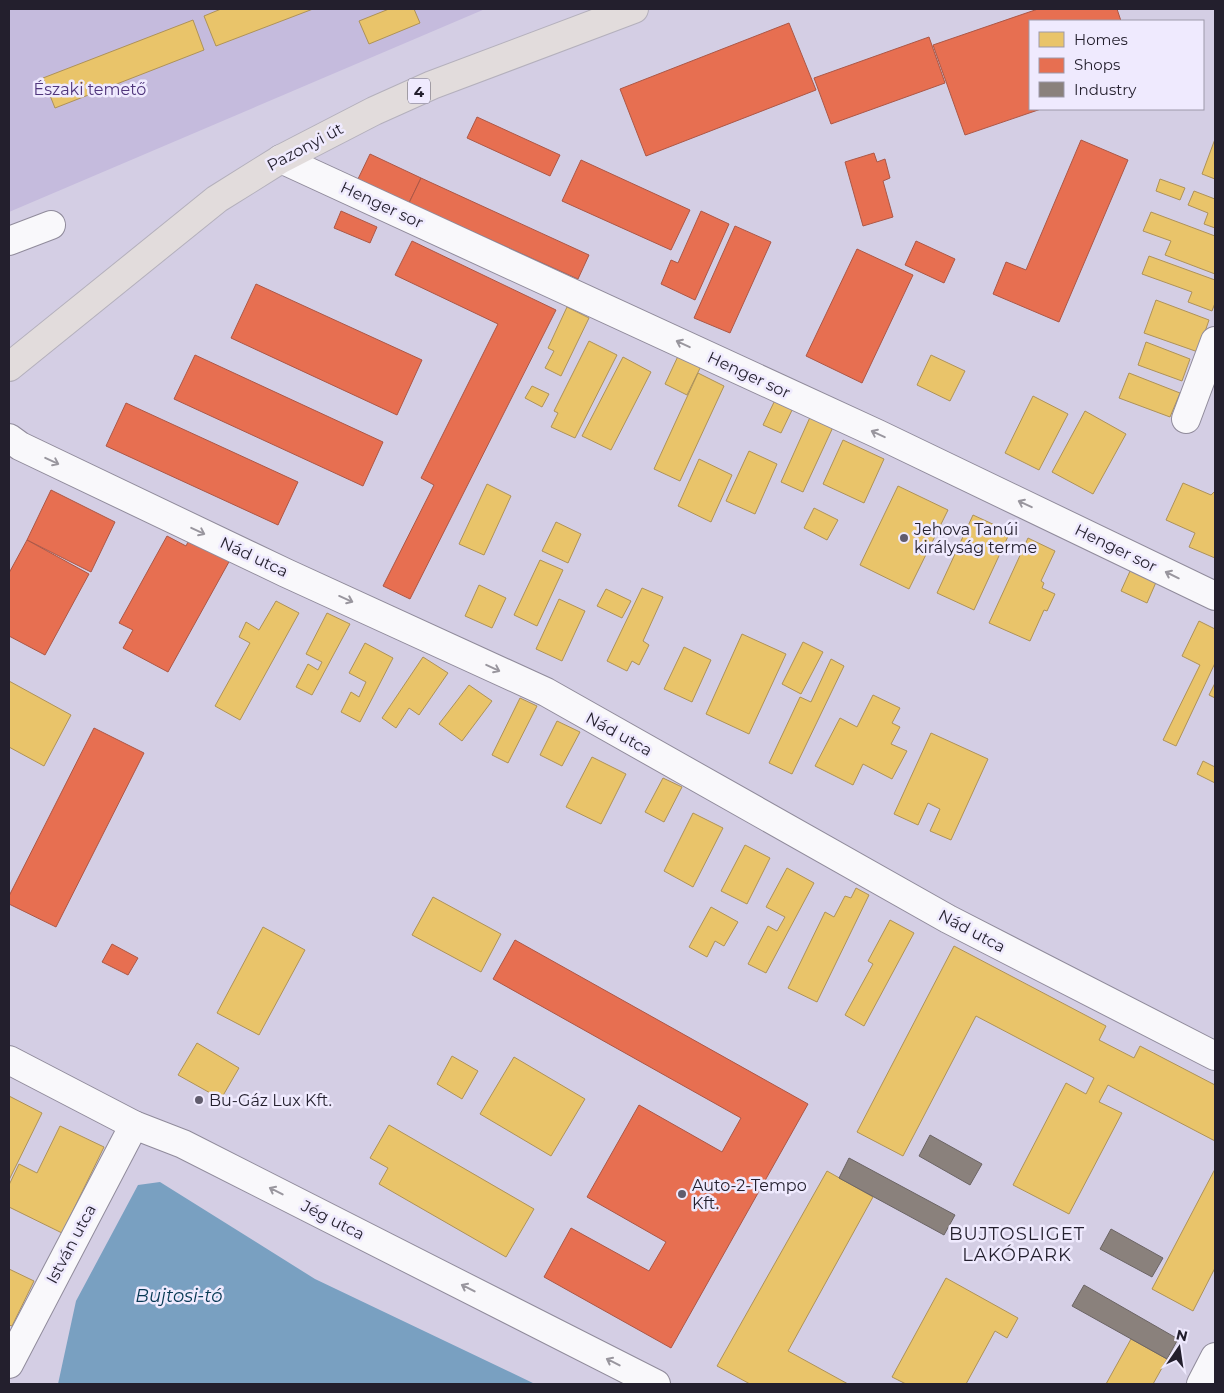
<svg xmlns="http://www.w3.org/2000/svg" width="1224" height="1393" font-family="Montserrat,sans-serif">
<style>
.green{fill:#c5bbdd}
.water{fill:#79a0c1}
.homes{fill:#e9c46a;stroke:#ae9258}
.shops{fill:#e76f51;stroke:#ac5746}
.industry{fill:#8a817c;stroke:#6b6464}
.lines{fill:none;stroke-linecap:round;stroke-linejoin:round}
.minor-casing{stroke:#908b9b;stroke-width:30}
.major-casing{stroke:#b4b0bc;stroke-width:30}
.minor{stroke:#f9f8fb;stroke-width:28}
.major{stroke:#e2dcdc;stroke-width:28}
.oneway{stroke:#99969e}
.poi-dot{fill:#615c6d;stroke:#efeafe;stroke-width:2}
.labels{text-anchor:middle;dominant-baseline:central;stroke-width:5;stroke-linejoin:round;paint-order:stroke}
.shield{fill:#efeafe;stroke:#605c6c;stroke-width:1}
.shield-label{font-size:15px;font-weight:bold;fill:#231f2d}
.park-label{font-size:16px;fill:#50367c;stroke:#efeafe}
.street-label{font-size:16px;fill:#231f2d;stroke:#efeafe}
.poi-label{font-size:16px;fill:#231f2d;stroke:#efeafe;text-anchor:start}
.neighbourhood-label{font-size:18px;letter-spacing:1px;fill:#231f2d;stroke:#efeafe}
.water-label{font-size:18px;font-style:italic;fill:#063853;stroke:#efeafe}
</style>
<rect width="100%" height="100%" fill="#d4cee4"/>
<polygon class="green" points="9,9 485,9 9,212"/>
<polygon class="water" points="160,1182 315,1279 535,1384 58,1384 76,1301 138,1185"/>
<g class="homes">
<polygon points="221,9 313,9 216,46 204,16"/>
<polygon points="389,9 414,9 420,23 369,44 359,21"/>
<polygon points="193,20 204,50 55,108 43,78"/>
<polygon points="1215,139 1215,179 1202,174"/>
<polygon points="1160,179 1185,188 1180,200 1156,191"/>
<polygon points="1194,191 1215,199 1215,228 1204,224 1208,213 1188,205"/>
<polygon points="1151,212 1215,236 1215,274 1165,255 1171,241 1143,231"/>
<polygon points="1149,256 1215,280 1215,303 1212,311 1188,302 1192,292 1142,274"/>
<polygon points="1156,300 1209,320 1198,352 1144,333"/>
<polygon points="567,307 589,318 561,376 545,368 554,351 548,348"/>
<polygon points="589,341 617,355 575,438 551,427 558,413 554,411"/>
<polygon points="1146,342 1190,359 1182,381 1138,365"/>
<polygon points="679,354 702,364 687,395 665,384"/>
<polygon points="931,355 965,371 950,401 917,385"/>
<polygon points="623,357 651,372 611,450 582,436"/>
<polygon points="698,373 724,386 680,481 654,469"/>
<polygon points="1129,373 1180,393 1170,417 1119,398"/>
<polygon points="532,386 549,394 542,407 525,398"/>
<polygon points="1033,396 1068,414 1039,470 1005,453"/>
<polygon points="776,398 794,406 781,433 763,425"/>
<polygon points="1085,411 1126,434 1093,494 1052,472"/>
<polygon points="811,415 834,425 803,492 781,482"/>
<polygon points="843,440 884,459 864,503 823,484"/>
<polygon points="749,451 777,464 755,514 726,501"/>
<polygon points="699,459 732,475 711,522 678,506"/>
<polygon points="1183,483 1211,495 1215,491 1215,558 1189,547 1195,533 1166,520"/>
<polygon points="487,484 511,496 484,555 459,544"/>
<polygon points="898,486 948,510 909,589 860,565"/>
<polygon points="814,508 838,520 827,540 804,528"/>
<polygon points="973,515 1010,532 974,610 937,593"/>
<polygon points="556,522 581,534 568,563 542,551"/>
<polygon points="1028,538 1055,551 1041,581 1044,583 1042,588 1055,594 1047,611 1044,610 1030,641 989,623"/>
<polygon points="540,560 563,570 537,626 514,615"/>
<polygon points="1131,569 1157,580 1147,603 1121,591"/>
<polygon points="479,585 506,598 492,628 465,616"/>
<polygon points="642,588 663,597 643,641 649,645 639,665 632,661 627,671 607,661"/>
<polygon points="606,589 631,601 622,618 597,606"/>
<polygon points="559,599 585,611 562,661 536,649"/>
<polygon points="276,601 299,613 240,720 215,706 250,643 239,637 246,622 259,630"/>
<polygon points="327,613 350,624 312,695 296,687 308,664 318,670 322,662 306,654"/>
<polygon points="1199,621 1215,629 1215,663 1176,746 1163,740 1200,665 1182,656"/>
<polygon points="742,634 786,654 749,734 706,714"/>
<polygon points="803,642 823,652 801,694 782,684"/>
<polygon points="365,643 393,658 360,722 341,712 351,692 359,697 366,682 349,673"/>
<polygon points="684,647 711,660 692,702 664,689"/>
<polygon points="423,657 448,673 419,715 409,708 396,728 382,718"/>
<polygon points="831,659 844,666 792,774 769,763 800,697 811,702"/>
<polygon points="9,681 71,715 44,766 9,747"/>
<polygon points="1215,683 1215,698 1209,695"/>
<polygon points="469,685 492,701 462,741 439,724"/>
<polygon points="873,695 900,708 892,723 900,727 891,744 907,751 892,779 863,764 853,785 815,766 840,718 857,727"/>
<polygon points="520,698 537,706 508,763 492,755"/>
<polygon points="557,721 580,732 562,766 540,755"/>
<polygon points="931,733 988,759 951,840 930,831 940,809 928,803 918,825 894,814"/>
<polygon points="592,757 626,774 601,824 566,807"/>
<polygon points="1203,761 1215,767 1215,783 1197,774"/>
<polygon points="663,778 682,787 664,822 645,812"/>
<polygon points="693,813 723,828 693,887 664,871"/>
<polygon points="745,845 770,858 747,904 721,891"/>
<polygon points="787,868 814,883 766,973 748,964 768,926 777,931 785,917 766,907"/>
<polygon points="856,888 869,895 817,1002 788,988 825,912 834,917 845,896 851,898"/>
<polygon points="433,897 501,934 481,972 412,935"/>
<polygon points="711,907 738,922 724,946 715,941 707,957 689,947"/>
<polygon points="890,920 914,933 864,1026 845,1015 873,964 868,961"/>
<polygon points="263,927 305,950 259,1035 217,1013"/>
<polygon points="954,946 1106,1026 1099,1040 1134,1058 1140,1046 1215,1085 1215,1141 1108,1085 1099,1102 1122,1113 1069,1214 1013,1185 1066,1083 1086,1094 1094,1078 976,1016 903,1156 857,1132"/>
<polygon points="197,1043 239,1068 221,1099 178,1075"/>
<polygon points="452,1056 478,1071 462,1099 437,1084"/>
<polygon points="514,1057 585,1099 551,1156 480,1114"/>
<polygon points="9,1096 42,1113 9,1180"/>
<polygon points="389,1125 534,1209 506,1257 379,1184 388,1168 370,1158"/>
<polygon points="60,1126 104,1147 62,1233 9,1207 9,1185 19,1164 37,1173"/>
<polygon points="1215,1169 1215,1268 1193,1311 1152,1289"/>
<polygon points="827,1171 873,1197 788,1351 848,1384 750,1384 717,1366"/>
<polygon points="9,1269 34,1281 12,1326 9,1325"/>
<polygon points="946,1278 1018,1318 1007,1338 995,1331 966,1384 906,1384 892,1377"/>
<polygon points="1131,1339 1167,1359 1153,1384 1106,1384"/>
</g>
<g class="shops">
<polygon points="1038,9 1117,9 1121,21 1030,21 1030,109 1041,109 965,135 933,45"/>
<polygon points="789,23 816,90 646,156 620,89"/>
<polygon points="929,37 945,83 831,124 814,78"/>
<polygon points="477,117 560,155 550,176 467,138"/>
<polygon points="1081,140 1128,160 1059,322 993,294 1006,262 1026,270"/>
<polygon points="874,153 877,162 885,159 890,178 883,181 893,217 863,226 845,162"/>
<polygon points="370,154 421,178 409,203 358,179"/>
<polygon points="581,160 690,210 671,250 562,201"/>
<polygon points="421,178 589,255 578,279 409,203"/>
<polygon points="341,211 377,227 370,243 334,228"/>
<polygon points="701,211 729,224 695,300 661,284 671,260 678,263"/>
<polygon points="735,226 771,242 730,333 694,318"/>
<polygon points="412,241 556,310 410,599 383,586 434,485 421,478 498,324 395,275"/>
<polygon points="916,241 955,259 944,283 905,265"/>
<polygon points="857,249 913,275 862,383 806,356"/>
<polygon points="256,284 422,360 397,415 231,338"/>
<polygon points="195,355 383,442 363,486 174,399"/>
<polygon points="126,403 298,482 278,525 106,446"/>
<polygon points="51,490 115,522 91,572 27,540"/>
<polygon points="167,536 186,546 190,538 230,560 168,672 123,648 133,630 119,623"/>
<polygon points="27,540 89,574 45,655 9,636 9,573"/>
<polygon points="94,728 144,753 56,927 9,904 9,896"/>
<polygon points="515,940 808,1104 671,1348 544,1277 571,1228 649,1271 666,1242 587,1197 639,1105 722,1152 741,1118 493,979"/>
<polygon points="112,944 138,958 128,975 102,962"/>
</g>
<g class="industry">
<polygon points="930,1135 982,1164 970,1185 919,1156"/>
<polygon points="849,1158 955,1215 944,1235 839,1178"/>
<polygon points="1111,1229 1163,1258 1152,1277 1100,1249"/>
<polygon points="1084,1285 1178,1339 1167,1359 1072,1306"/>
</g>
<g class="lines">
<defs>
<g id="minor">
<polyline points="281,159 878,434 1215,596"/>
<polyline points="9,241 51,225"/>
<polyline points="1186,419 1215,341"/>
<polyline points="9,438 20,446 286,573 546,692 948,919 1215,1056"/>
<polyline points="9,1060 134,1125 183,1144 656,1384"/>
<polyline points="9,1364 134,1125"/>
<polyline points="1201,1384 1215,1357"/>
</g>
<polyline id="major" points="9,367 217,199 281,159 374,111 432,85 634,9"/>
</defs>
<use href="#minor" class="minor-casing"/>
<use href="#major" class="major-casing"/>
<use href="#minor" class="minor"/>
<use href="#major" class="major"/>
</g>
<defs><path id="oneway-shaft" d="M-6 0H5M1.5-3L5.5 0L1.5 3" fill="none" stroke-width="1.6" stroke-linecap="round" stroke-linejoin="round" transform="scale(1.25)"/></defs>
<g class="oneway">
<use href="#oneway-shaft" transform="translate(683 344) rotate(-155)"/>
<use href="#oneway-shaft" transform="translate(878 434) rotate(-155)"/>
<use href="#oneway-shaft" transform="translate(52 461) rotate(25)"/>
<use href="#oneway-shaft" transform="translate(1025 504) rotate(-155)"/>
<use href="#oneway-shaft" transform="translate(198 531) rotate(25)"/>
<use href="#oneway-shaft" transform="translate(1172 575) rotate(-154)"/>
<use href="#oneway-shaft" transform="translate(346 599) rotate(24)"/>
<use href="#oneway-shaft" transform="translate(493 668) rotate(25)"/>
<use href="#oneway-shaft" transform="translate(276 1191) rotate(-153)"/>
<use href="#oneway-shaft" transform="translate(468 1288) rotate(-153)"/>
<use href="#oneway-shaft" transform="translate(613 1362) rotate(-153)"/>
</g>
<g class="poi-dot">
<circle cx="904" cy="538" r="5"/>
<circle cx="199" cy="1100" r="5"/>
<circle cx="682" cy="1194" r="5"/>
</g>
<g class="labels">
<rect class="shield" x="408" y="78.5" width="22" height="25" rx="4"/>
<g class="shield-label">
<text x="419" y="91">4</text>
</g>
<g class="park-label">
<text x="90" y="89">Északi temető</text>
</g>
<g class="street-label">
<text transform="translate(305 147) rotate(-28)">Pazonyi út</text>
<text transform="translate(382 205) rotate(25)">Henger sor</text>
<text transform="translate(749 375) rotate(25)">Henger sor</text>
<text transform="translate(1116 548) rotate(26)">Henger sor</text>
<text transform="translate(254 557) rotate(25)">Nád utca</text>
<text transform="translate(619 734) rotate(29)">Nád utca</text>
<text transform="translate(972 931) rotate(28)">Nád utca</text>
<text transform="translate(333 1220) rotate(27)">Jég utca</text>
<text transform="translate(71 1244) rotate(-62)">István utca</text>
</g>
<g class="poi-label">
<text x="914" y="529">Jehova Tanúi<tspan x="914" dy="18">királyság terme</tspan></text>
<text x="209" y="1100">Bu-Gáz Lux Kft.</text>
<text x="692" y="1185">Auto-2-Tempo<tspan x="692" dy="18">Kft.</tspan></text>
</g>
<g class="neighbourhood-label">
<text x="1017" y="1234">BUJTOSLIGET<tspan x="1017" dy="21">LAKÓPARK</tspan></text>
</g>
<g class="water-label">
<text x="179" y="1296">Bujtosi-tó</text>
</g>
</g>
<rect width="1224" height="1393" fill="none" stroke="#231f2d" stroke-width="20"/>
<rect x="1029" y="20" width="175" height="90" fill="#efeafe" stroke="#9d99aa"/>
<rect x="1039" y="32" width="25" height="15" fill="#e9c46a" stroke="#9d99aa"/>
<text x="1074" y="45" font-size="15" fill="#231f2d">Homes</text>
<rect x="1039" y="58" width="25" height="15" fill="#e76f51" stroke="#9d99aa"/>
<text x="1074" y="70" font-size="15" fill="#231f2d">Shops</text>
<rect x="1039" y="82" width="25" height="15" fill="#8a817c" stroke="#9d99aa"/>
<text x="1074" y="95" font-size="15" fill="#231f2d">Industry</text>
<g transform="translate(1179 1348) rotate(13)" stroke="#efeafe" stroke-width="4" paint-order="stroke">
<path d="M0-4L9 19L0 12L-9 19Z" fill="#231f2d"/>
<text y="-8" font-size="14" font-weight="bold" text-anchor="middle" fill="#231f2d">N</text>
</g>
</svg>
